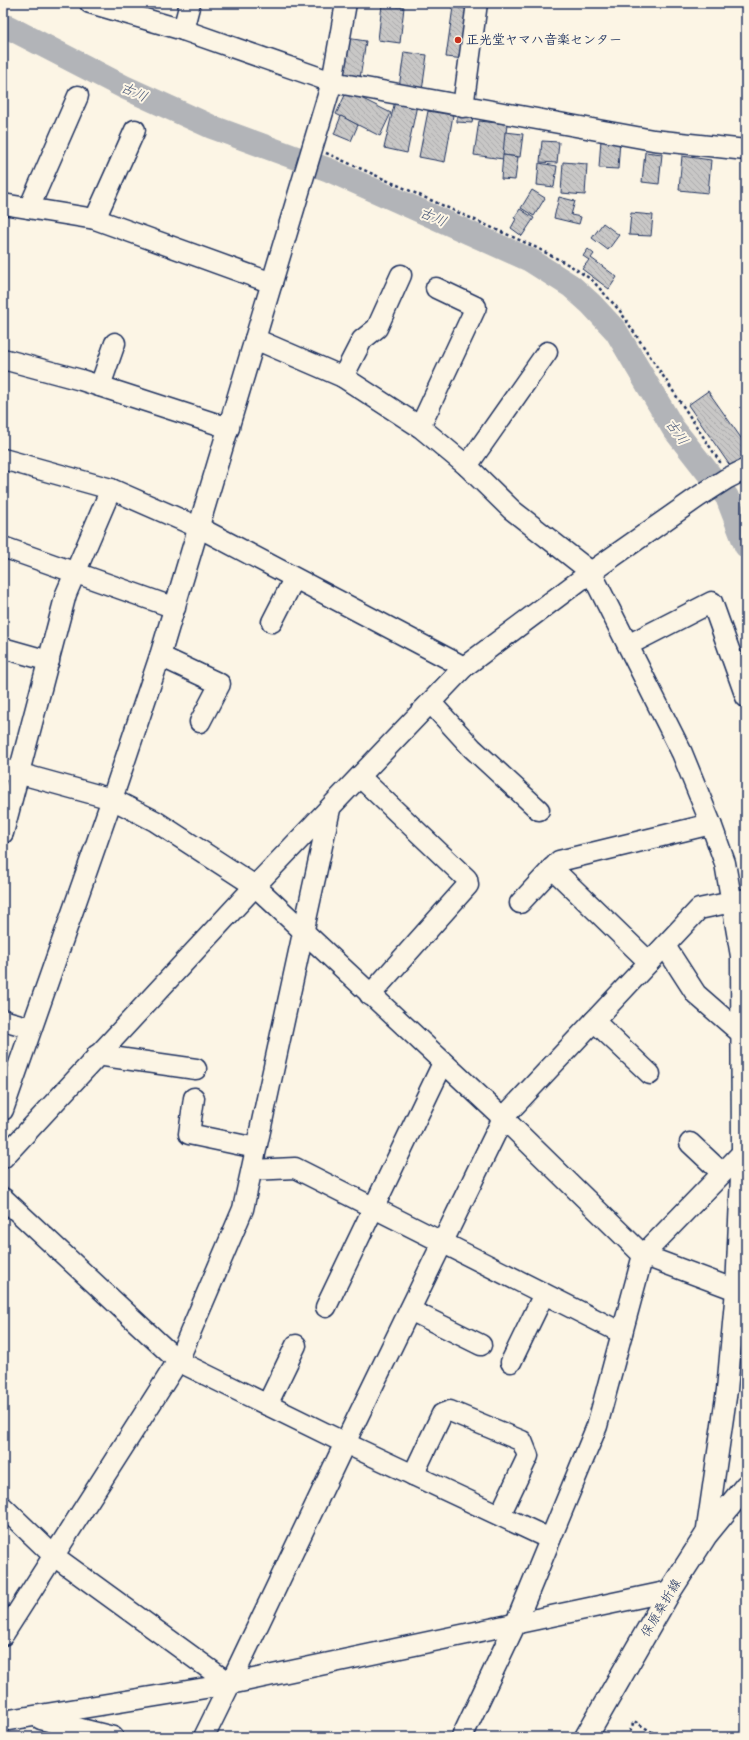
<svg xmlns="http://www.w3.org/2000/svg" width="749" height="1740" font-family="'Balsamiq Sans','Klee One',sans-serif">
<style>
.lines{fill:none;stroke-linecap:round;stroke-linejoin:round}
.river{stroke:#b2b4b8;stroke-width:24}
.building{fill:url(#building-back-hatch);stroke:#1b2f5e}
.minor-casing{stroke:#1b2f5e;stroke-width:23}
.major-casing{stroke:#1b2f5e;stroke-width:25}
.path{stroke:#1b2f5e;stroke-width:2.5;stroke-dasharray:3 3;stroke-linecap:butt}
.minor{stroke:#fcf5e5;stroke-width:20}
.major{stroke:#fcf5e5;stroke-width:22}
.poi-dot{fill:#c8321e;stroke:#fcf5e5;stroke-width:1.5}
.labels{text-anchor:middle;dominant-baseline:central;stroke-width:4;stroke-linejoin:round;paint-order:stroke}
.poi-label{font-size:13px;font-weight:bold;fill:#1b2f5e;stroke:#fcf5e5;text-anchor:start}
.street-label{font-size:13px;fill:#1b2f5e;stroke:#fcf5e5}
.water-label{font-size:14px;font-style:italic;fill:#485779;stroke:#fcf5e5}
</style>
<defs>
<pattern id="building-back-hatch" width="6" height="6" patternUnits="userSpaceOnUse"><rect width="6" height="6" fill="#c8c7c6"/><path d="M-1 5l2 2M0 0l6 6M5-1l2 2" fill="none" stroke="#ababac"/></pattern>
</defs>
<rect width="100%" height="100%" fill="#fcf5e5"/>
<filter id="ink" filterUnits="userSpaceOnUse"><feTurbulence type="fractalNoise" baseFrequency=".025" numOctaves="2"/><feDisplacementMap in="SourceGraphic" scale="8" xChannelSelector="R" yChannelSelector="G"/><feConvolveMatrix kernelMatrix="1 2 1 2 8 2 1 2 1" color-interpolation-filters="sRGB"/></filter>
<g filter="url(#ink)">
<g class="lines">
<polyline class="river" points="3,27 8,27 124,87 212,127 329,170 530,260 571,286 591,304 616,331 673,428 727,497 746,546"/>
</g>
<g class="building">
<polygon points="382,5 404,7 400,43 378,40"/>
<polygon points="453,7 469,9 465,59 446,57"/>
<polygon points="346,38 366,41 360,78 340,75"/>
<polygon points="404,52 427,55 422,91 399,88"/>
<polygon points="347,91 391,113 380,136 336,114"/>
<polygon points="395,101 417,105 407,153 384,148"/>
<polygon points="428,111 453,115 445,162 419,157"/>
<polygon points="457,113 473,115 472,123 457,122"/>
<polygon points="341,116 358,125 351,141 334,134"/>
<polygon points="479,121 507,124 503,159 474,155"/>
<polygon points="505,132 523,134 520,157 503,155"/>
<polygon points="601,139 620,140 618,169 599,168"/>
<polygon points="542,141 559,142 557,163 540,162"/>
<polygon points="645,152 662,154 659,184 642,182"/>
<polygon points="503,155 518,157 515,180 501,179"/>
<polygon points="682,156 711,160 708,193 679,190"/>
<polygon points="563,162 587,164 585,195 561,193"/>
<polygon points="539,163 557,166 554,187 537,185"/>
<polygon points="532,190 545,198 534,216 521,208"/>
<polygon points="559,197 575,201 571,215 581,217 579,224 554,218"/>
<polygon points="520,209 534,218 522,236 511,228 516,219 514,218"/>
<polygon points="631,213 653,215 651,236 629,235"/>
<polygon points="603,223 619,235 608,250 592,238"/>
<polygon points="588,249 594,254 591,258 617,277 609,289 582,269 589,260 583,256"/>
<polygon points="708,391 746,445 746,461 733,470 688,405"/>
</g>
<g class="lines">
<defs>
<g id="minor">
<polyline points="90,3 183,30 332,82 653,140 746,150"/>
<polyline points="183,30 190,3"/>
<polyline points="463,107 477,3"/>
<polyline points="3,204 95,219 272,283"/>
<polyline points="29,208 78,96"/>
<polyline points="95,219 135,130"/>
<polyline points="255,339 343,377 362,340 377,328 401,275"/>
<polyline points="3,359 81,380 229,428"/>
<polyline points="343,377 420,427 467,466 512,510 591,572 682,753 711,824 725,863 741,956 742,1153 736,1290 727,1390 706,1535"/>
<polyline points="100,386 115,343"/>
<polyline points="420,427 476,307 436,288"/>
<polyline points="3,459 111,489 200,528 464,667"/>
<polyline points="467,466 547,352"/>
<polyline points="3,547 175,608"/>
<polyline points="272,622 294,579"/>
<polyline points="628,645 712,602 746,697"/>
<polyline points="3,648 49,661"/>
<polyline points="160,656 220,684 200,722"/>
<polyline points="431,703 472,748 539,810"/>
<polyline points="3,769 112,799 155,821 255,886 503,1118 643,1255 736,1290"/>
<polyline points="360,777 467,879 468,885 370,995"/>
<polyline points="3,833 66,594 111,489"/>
<polyline points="552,868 649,962"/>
<polyline points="520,903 559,861 711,824"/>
<polyline points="665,946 696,994 743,1035"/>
<polyline points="3,1020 31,1028"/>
<polyline points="594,1021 650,1074"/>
<polyline points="97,1055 196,1069"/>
<polyline points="194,1098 189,1134 256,1148"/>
<polyline points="3,1110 112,799 160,656 332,82 346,3"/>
<polyline points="690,1143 722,1173"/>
<polyline points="3,1158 255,886 464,667 591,572 698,497 726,479 746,469"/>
<polyline points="252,1170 295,1168 622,1333"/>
<polyline points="3,1198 178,1361 345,1443 550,1539"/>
<polyline points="326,1307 443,1063"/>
<polyline points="410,1310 481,1345"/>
<polyline points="511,1362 544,1294"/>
<polyline points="267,1405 296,1345"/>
<polyline points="413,1475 442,1414 450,1411 522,1441 528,1456 500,1515"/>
<polyline points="3,1507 54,1556 230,1684 345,1443 503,1118 699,909 746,899"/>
<polyline points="3,1635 178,1361 243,1209 330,809"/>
<polyline points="41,1719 113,1737"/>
<polyline points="3,1721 230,1684 670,1591"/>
<polyline points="204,1737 230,1684"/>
<polyline points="462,1737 515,1625 597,1426 643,1255 742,1153"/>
</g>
<polyline id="major" points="586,1737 670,1591 706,1535 746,1486"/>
</defs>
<use href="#minor" class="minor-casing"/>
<use href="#major" class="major-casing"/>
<g class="path">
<polyline points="326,153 535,247 571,266 592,280 620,311 722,465"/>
<polyline points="628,1737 634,1721 660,1737"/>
</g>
<use href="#minor" class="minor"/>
<use href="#major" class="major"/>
</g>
</g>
<circle class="poi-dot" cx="458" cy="40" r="4"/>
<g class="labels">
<g class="poi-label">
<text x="466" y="40">正光堂ヤマハ音楽センター</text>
</g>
<g class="street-label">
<text transform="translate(661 1608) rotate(-59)">保原桑折線</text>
</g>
<g class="water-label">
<text transform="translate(134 92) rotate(25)">古川</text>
<text transform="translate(433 217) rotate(24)">古川</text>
<text transform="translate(677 432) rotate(55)">古川</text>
</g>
</g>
<rect width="749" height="1740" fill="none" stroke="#fcf5e5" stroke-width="16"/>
<rect x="8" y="8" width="733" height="1724" fill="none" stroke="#1b2f5e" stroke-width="1.5" filter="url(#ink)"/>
</svg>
